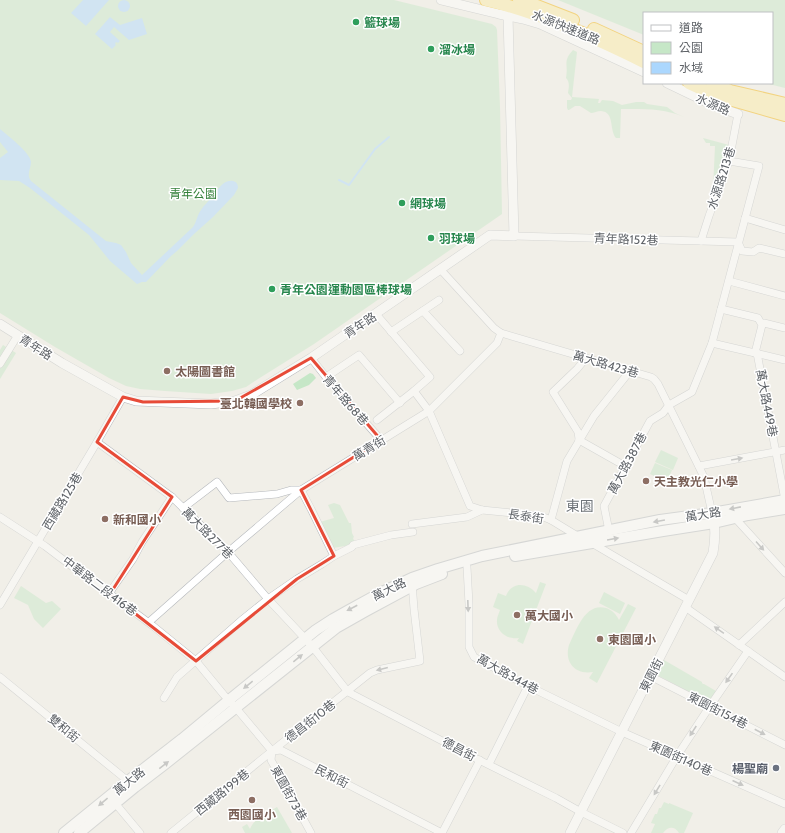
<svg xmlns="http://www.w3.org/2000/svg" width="785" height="833" font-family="Cabin,'Noto Sans TC',sans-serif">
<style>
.green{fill:#c6e7c7}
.water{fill:#abd7fe}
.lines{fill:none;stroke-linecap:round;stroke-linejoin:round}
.stream{stroke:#abd7fe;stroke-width:2}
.minor-casing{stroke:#b5b8bc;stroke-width:8}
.tertiary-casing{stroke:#b5b8bc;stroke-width:10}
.secondary-casing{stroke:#b6babf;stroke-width:12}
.trunk-casing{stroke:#f5b204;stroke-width:14}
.minor{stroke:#fff;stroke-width:7}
.tertiary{stroke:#fff;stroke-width:9}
.secondary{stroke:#fff;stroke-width:10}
.trunk{stroke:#fceca2;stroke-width:12}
.oneway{fill:#979a9d}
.marked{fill:none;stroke:#e74b38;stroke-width:3;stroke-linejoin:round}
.leisure-dot{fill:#2e9e5b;stroke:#fff;stroke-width:1.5}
.education-dot{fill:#8d6e63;stroke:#fff;stroke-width:1.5}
.worship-dot{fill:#6b7280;stroke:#fff;stroke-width:1.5}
.labels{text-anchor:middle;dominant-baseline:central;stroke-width:3;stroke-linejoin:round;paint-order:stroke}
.leisure-label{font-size:12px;font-weight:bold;fill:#27864d;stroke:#fff;text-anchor:start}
.street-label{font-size:12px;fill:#5f6368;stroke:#fff}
.park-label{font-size:12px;fill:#35813b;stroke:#fff}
.education-label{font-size:12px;font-weight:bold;fill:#785e54;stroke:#fff;text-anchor:start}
.worship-label{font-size:12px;font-weight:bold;fill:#5b616d;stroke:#fff;text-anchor:end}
.quarter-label{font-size:14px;fill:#70757a;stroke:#fff}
</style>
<rect width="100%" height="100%" fill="#f1efe8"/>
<g class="green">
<polygon points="0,0 394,0 492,24 496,27 497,30 500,107 502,214 314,344 258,379 246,387 232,391 211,394 165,391 140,389 126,386 109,378 55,347 0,313"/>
<polygon points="558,0 785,0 785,88 765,83 772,83 772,13 644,13 644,35"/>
<path d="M573 50 577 52 572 97 599 99 598 103H600L602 100 613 101 622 105 636 102H644L647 104 667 107 675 113 684 117C664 108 642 109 621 109L620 138H616C609 130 615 112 601 111 597 111 594 113 591 113L580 106H575L569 110H568L567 108V100H571L572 98 568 93C569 87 570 82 566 78 569 64 562 62 573 50Z"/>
<polygon points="703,138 729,145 728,152 716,189 713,189 715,146 710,146 710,143 706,143"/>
<polygon points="3,345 16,353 0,379 0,350"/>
<polygon points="310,373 313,374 316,378 309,385 297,390 293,384"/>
<polygon points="661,450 678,458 673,470 655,462"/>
<polygon points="655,463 672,470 667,482 650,474"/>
<polygon points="334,503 340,505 349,523 351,523 352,533 354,537 353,538 355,543 351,545 333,548 320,522 334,518 328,505"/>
<path d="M540 582 546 584 523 644 517 641 519 638C508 640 496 632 497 620 497 617 499 613 500 610L493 607 498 593 506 596C512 581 527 583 536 593Z"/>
<polygon points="21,586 46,603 52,601 61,609 43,628 34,619 28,605 14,598"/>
<polygon points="604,592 625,603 620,614 599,603"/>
<path d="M628 604 636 608 597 683 589 678 593 672C575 675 564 662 569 645 576 631 585 602 606 608 612 610 616 614 619 620Z"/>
<polygon points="664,660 702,682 702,683 703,684 704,684 716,691 710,700 706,701 659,676 657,673"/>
<path d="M664 802 669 804V803L693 813 684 833H679C675 826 668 826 663 833H651L655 824 651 823 655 814H657L659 808H661Z"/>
<path d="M277 807 292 833H245L242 827 247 824 250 829C255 818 263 814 275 815L272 810Z"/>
</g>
<g class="water">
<polygon points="83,0 109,0 86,26 71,13"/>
<circle cx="124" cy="6" r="6"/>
<polygon points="110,17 120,25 142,18 147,34 129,40 114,27 110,32 120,41 118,43 116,42 115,44 116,45 112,49 95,34"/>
<path d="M0 129C7 135 31 153 31 162 31 169 26 174 31 181L106 241 116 243 121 245 126 252 131 263 142 275 193 227C197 221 197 215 201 210 204 205 208 202 211 198 217 191 223 179 233 181 237 182 238 185 238 188L234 195 213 217 194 234 177 251 171 256 146 282H142L137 284 110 261 89 235 30 188 19 181 0 180V158L8 152 0 142Z"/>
</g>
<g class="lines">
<polyline class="stream" points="339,180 349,185 375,149 389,137"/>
<defs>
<g id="minor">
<polyline points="745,218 785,230"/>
<polyline points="514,236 738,242"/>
<polyline points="701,241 709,216 729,161 738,114"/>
<polyline points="738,242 742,251 753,252 759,248 785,254"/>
<polyline points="441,270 494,328 501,333 651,377 654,379 658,384 704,477 712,513"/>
<polyline points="729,281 785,296"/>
<polyline points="721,309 758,318 762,325 755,353"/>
<polyline points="423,311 460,351"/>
<polyline points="376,314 430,377 414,391 377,420"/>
<polyline points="764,323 785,328"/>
<polyline points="391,332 439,300"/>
<polyline points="712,343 785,360"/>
<polyline points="757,353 785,500"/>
<polyline points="311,358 326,377 381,440"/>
<polyline points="0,364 18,335"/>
<polyline points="326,377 359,355 400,403"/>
<polyline points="414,391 429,411 470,506 482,510 541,516 551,520 579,537"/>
<polyline points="579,439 578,432 553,392 577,369 586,358"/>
<polyline points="579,440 625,466"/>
<polyline points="97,442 172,497 228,552 268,599 312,646 348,692 477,759 556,798 581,812 623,833"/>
<polyline points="699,466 785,450"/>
<polyline points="183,508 217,482 229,498 277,494 291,490 301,490 311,509 334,556"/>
<polyline points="0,517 45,546 94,583 110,594 153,626 196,661 224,695 236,708 272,751"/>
<polyline points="735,518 785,573"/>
<polyline points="551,520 567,461 594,416 630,371"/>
<polyline points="412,524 467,517 482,510"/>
<polyline points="609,531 604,506 650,421 663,413 669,405 692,392 712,343 759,166 729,161"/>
<polyline points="590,542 689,600"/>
<polyline points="467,567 469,604 469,647 474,657 528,686 622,732 785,804"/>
<polyline points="110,594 112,589 133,559 142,542 172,497"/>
<polyline points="0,605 97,442 123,397"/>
<polyline points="685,607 785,677"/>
<polyline points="149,622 228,552 301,490 429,411 497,343 501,333"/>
<polyline points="739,645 785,602"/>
<polyline points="650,676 785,745"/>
<polyline points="0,677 128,781"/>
<polyline points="164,698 177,677 243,619 268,599 297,579 322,564 334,556 352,547 353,545 391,535 413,532"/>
<polyline points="272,751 271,760 311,833"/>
<polyline points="273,751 281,750 442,833"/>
<polyline points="489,764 528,686"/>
<polyline points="115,803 140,833"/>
<polyline points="171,833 272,751 370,673 377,670 420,661 414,609 412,582"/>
<polyline points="442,833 480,760"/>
<polyline points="631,833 677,756 710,706 748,651"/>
</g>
<g id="tertiary">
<polyline points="441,0 499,14 523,19 540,24 644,72"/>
<polyline points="667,83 715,106 738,114"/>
<polyline points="0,324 62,363 123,397 136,401 211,404 235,401 251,395 311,358 490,235 514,236 508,16"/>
<path d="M570 833 713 553C715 541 716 529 713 516"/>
<polyline points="782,833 785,829"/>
</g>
<g id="secondary">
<polyline points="515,556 663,531 714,523 748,515 785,509"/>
<polyline points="64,833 128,781 182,739 229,700 316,630 333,619 349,610 382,592 412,578 438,569 482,556 660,520 712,513 785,500"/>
<polyline points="79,833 135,787 165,764 336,628 366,611 416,584 442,574"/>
</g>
<g id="trunk">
<path d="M486 0C541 13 593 37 644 62"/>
<polyline points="519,0 529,3 573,20"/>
<polyline points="594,29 644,52"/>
<polyline points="689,83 715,95 785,115"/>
<polyline points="712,83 730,91 785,104"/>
</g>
</defs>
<use href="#minor" class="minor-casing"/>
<use href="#tertiary" class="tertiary-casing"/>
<use href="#secondary" class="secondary-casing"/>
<use href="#trunk" class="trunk-casing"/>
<use href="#minor" class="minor"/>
<use href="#tertiary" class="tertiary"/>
<use href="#secondary" class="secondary"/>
<use href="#trunk" class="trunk"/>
</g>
<defs><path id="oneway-solid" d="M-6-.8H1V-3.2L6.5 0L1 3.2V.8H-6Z"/></defs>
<g class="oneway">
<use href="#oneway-solid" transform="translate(737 459) rotate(-10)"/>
<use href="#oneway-solid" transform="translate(735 508) rotate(169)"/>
<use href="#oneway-solid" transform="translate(659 521) rotate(170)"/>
<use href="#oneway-solid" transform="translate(613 539) rotate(-10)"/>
<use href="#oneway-solid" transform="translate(760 546) rotate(48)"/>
<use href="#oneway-solid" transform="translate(468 606) rotate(88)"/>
<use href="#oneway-solid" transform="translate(352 608) rotate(152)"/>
<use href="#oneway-solid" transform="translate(719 630) rotate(-145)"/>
<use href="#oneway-solid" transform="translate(298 658) rotate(-39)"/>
<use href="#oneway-solid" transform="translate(382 669) rotate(166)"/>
<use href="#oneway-solid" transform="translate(729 678) rotate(125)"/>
<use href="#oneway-solid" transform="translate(248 685) rotate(141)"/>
<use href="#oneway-solid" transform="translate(693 731) rotate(123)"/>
<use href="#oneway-solid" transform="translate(760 732) rotate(28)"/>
<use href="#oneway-solid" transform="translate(164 765) rotate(-38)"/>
<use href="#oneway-solid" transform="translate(738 783) rotate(24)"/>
<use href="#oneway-solid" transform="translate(657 790) rotate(121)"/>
<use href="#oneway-solid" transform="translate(103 802) rotate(140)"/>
</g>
<path d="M0 0H785V833H0ZM311 358 381 440 301 490 334 556 297 579 196 661 110 594 172 497 97 442 123 397 143 402 235 401Z" fill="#f1efe8" fill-opacity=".55" fill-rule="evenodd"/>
<path class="marked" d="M311 358 381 440 301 490 334 556 297 579 196 661 110 594 172 497 97 442 123 397 143 402 235 401Z"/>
<g class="leisure-dot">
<circle cx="356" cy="22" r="4"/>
<circle cx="431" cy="49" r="4"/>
<circle cx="402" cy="203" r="4"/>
<circle cx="431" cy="238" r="4"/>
<circle cx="272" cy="289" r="4"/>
</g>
<g class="education-dot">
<circle cx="167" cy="371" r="4"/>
<circle cx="300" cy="403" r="4"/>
<circle cx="646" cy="481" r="4"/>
<circle cx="105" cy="519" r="4"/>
<circle cx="517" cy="615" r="4"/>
<circle cx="600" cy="639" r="4"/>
<circle cx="252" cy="800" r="4"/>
</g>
<circle class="worship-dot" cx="776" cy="768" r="4"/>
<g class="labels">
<g class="leisure-label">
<text x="364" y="22">籃球場</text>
<text x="439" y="49">溜冰場</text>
<text x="410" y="203">網球場</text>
<text x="439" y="238">羽球場</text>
<text x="280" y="289">青年公園運動園區棒球場</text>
</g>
<g class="street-label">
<text transform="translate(566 27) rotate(22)">水源快速道路</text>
<text transform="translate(713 104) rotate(23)">水源路</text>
<text transform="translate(721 178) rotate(-72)">水源路213巷</text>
<text transform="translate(626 239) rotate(2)">青年路152巷</text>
<text transform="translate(360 325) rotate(-34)">青年路</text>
<text transform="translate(36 347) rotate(32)">青年路</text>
<text transform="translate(606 364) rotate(16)">萬大路423巷</text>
<text transform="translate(346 400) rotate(49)">青年路68巷</text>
<text transform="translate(767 403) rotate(79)">萬大路449巷</text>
<text transform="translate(369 448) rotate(-32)">萬青街</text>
<text transform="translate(627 463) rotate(-62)">萬大路387巷</text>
<text transform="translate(62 501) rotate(-59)">西藏路125巷</text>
<text transform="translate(703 514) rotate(-9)">萬大路</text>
<text transform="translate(526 516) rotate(9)">長泰街</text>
<text transform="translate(208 533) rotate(45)">萬大路277巷</text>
<text transform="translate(100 586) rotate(37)">中華路二段416巷</text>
<text transform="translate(389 589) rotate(-26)">萬大路</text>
<text transform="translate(508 674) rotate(29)">萬大路344巷</text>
<text transform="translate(651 675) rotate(-63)">東園街</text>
<text transform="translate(718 710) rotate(27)">東園街154巷</text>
<text transform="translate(310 721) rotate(-38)">德昌街10巷</text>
<text transform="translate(64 728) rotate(40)">雙和街</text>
<text transform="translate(459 749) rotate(28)">德昌街</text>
<text transform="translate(681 758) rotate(24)">東園街140巷</text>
<text transform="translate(332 776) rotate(27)">民和街</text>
<text transform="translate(129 781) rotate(-39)">萬大路</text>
<text transform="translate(222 792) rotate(-39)">西藏路199巷</text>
<text transform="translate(289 793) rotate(61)">東園街73巷</text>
</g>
<g class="park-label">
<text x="193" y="193">青年公園</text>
</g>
<g class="education-label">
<text x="175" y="371">太陽圖書館</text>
<text x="292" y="403" text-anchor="end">臺北韓國學校</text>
<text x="654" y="481">天主教光仁小學</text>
<text x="113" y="519">新和國小</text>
<text x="525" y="615">萬大國小</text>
<text x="608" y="639">東園國小</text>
<text x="252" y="814" text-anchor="middle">西園國小</text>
</g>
<g class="worship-label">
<text x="768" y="768">楊聖廟</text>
</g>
<g class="quarter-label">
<text x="580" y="506">東園</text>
</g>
</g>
<rect x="643" y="12" width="130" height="72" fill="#ffffff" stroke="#bfc1c3"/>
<rect x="651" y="25" width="20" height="6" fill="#ffffff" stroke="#bfc1c3"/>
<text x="679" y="32" font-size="12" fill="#5f6368">道路</text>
<rect x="651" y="42" width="20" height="12" fill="#c6e7c7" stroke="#bfc1c3"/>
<text x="679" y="52" font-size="12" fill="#5f6368">公園</text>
<rect x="651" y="62" width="20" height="12" fill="#abd7fe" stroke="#bfc1c3"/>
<text x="679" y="72" font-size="12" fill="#5f6368">水域</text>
</svg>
